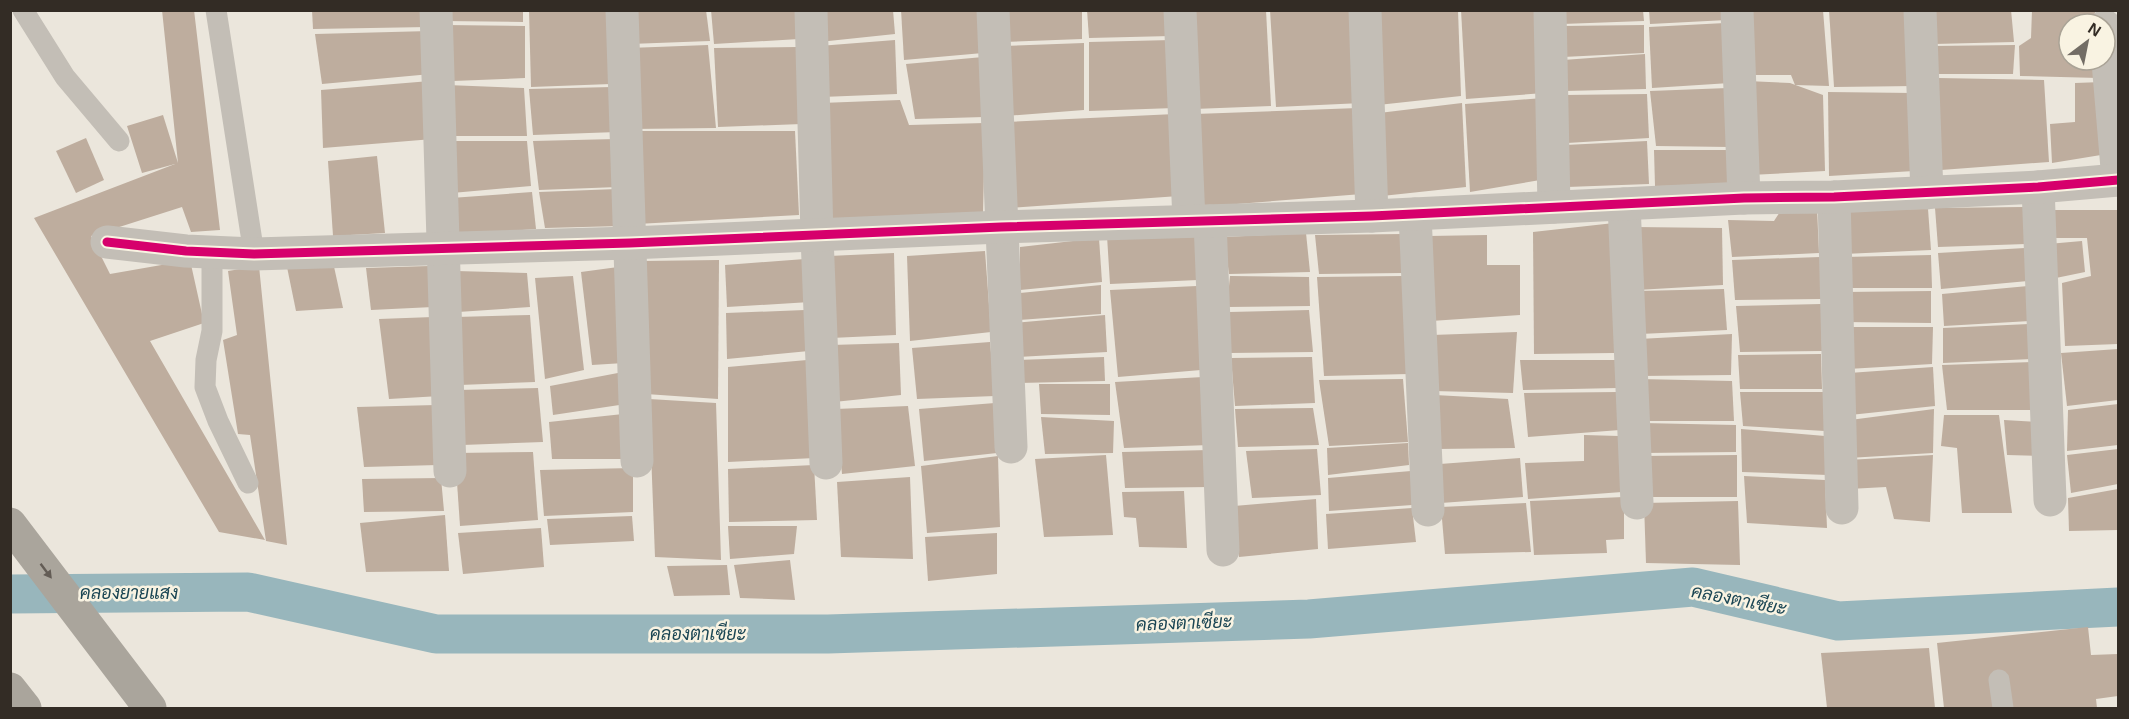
<svg xmlns="http://www.w3.org/2000/svg" width="2129" height="719" font-family="Helvetica,Sarabun,sans-serif">
<style>
.lines{fill:none;stroke-linecap:round;stroke-linejoin:round}
.canal{stroke:#98b6bc;stroke-width:39}
.building{fill:#bead9e}
.service{stroke:#c3beb6;stroke-width:21}
.minor{stroke:#c3beb6;stroke-width:33}
.motorway{stroke:#aaa59c;stroke-width:33}
.cycleway-casing{stroke:#f9f3e2;stroke-width:13}
.cycleway{stroke:#d6006c;stroke-width:9}
.oneway{fill:#635c55}
.labels{text-anchor:middle;dominant-baseline:central;stroke-width:5;stroke-linejoin:round;paint-order:stroke}
.water-label{font-size:18px;font-style:italic;fill:#1b4654;stroke:#f9f3e2}
</style>
<rect width="100%" height="100%" fill="#ebe6dc"/>
<g class="lines">
<polyline class="canal" points="10,594 248,592 436,634 828,634 1309,619 1693,587 1838,621 2118,607"/>
</g>
<g class="building">
<polygon points="162,10 194,10 220,230 191,232 182,207 91,236 110,274 190,260 204,323 150,341 265,540 219,532 34,218 175,164 142,173 127,126 163,115 178,163"/>
<polygon points="312,10 427,10 428,27 313,29"/>
<polygon points="443,10 523,10 523,22 443,21"/>
<polygon points="529,10 610,10 611,84 531,87"/>
<polygon points="627,10 706,10 710,41 630,44"/>
<polygon points="711,10 796,10 799,39 714,44"/>
<polygon points="817,10 893,10 895,34 819,42"/>
<polygon points="901,10 980,10 983,53 904,60"/>
<polygon points="1000,10 1082,10 1082,39 1003,42"/>
<polygon points="1087,10 1170,10 1171,36 1089,38"/>
<polygon points="1188,10 1266,10 1271,106 1194,109"/>
<polygon points="1270,10 1359,10 1362,103 1276,107"/>
<polygon points="1393,10 1458,10 1461,96 1378,105 1374,13"/>
<polygon points="1461,10 1541,10 1544,93 1466,99"/>
<polygon points="1561,10 1643,10 1644,21 1562,24"/>
<polygon points="1649,10 1726,10 1727,20 1650,24"/>
<polygon points="1744,10 1823,10 1829,86 1795,85 1791,75 1746,75"/>
<polygon points="1829,10 1912,10 1915,86 1834,87"/>
<polygon points="1931,10 2011,10 2014,42 1934,44"/>
<polygon points="2032,10 2095,10 2096,24 2069,24 2069,60 2098,60 2099,78 2020,76 2019,46 2031,38"/>
<polygon points="1725,23 1730,83 1652,88 1649,27"/>
<polygon points="446,25 525,26 525,78 453,81"/>
<polygon points="1644,25 1644,53 1563,57 1562,26"/>
<polygon points="430,31 431,74 322,84 315,34"/>
<polygon points="895,40 897,94 822,97 819,46"/>
<polygon points="1172,40 1174,108 1089,111 1089,42"/>
<polygon points="1084,43 1084,110 1005,116 1003,46"/>
<polygon points="708,45 716,128 632,129 629,48"/>
<polygon points="2015,45 2013,74 1936,74 1933,46"/>
<polygon points="798,47 802,124 718,127 714,48"/>
<polygon points="1645,54 1646,89 1565,91 1563,60"/>
<polygon points="983,57 984,117 915,119 906,64"/>
<polygon points="1938,78 2044,80 2049,162 1941,170"/>
<polygon points="430,81 433,139 323,148 321,90"/>
<polygon points="1747,81 1790,83 1823,95 1825,171 1750,175"/>
<polygon points="2102,82 2107,154 2052,163 2050,124 2075,122 2075,83"/>
<polygon points="447,85 524,88 527,136 450,136"/>
<polygon points="612,87 617,132 533,135 529,89"/>
<polygon points="1728,88 1730,147 1656,146 1650,91"/>
<polygon points="1828,92 1913,93 1914,171 1829,176"/>
<polygon points="1647,94 1649,138 1567,143 1564,95"/>
<polygon points="1543,98 1546,179 1470,192 1465,104"/>
<polygon points="900,100 909,125 985,123 983,214 829,223 821,103"/>
<polygon points="1462,103 1466,187 1382,196 1379,113"/>
<polygon points="1358,108 1362,194 1198,207 1195,114"/>
<polygon points="1175,114 1179,196 1010,208 1007,122"/>
<polygon points="633,131 795,131 799,215 637,224"/>
<polygon points="86,138 104,180 76,193 56,151"/>
<polygon points="616,139 618,187 539,190 533,141"/>
<polygon points="450,141 527,141 531,186 452,193"/>
<polygon points="1647,141 1649,184 1567,187 1565,145"/>
<polygon points="1654,150 1729,150 1731,185 1655,186"/>
<polygon points="377,156 385,233 333,236 328,161"/>
<polygon points="617,189 621,226 545,228 539,192"/>
<polygon points="532,192 536,229 454,235 451,198"/>
<polygon points="1783,207 1817,208 1819,253 1732,257 1728,220 1774,221"/>
<polygon points="2023,207 2026,244 1938,247 1935,208"/>
<polygon points="1928,209 1931,250 1844,254 1842,210"/>
<polygon points="2054,210 2118,210 2118,344 2065,346 2062,283 2091,276 2087,238 2055,238"/>
<polygon points="1614,223 1614,353 1534,354 1533,232"/>
<polygon points="1635,227 1722,228 1723,285 1637,290"/>
<polygon points="1306,233 1310,272 1229,274 1224,237"/>
<polygon points="1197,234 1198,280 1110,284 1107,236"/>
<polygon points="1404,234 1403,273 1319,274 1315,235"/>
<polygon points="1487,235 1487,265 1520,265 1520,315 1431,321 1429,236"/>
<polygon points="1099,238 1102,282 1020,290 1020,247"/>
<polygon points="2082,241 2085,272 2051,279 2048,244"/>
<polygon points="2025,248 2028,281 1941,289 1938,253"/>
<polygon points="985,251 991,332 910,341 907,256"/>
<polygon points="894,253 896,335 831,338 829,256"/>
<polygon points="1931,255 1932,288 1845,288 1844,257"/>
<polygon points="1820,257 1821,299 1735,300 1732,260"/>
<polygon points="805,259 810,302 727,307 725,265"/>
<polygon points="719,260 718,399 646,394 643,261"/>
<polygon points="333,262 343,308 296,311 287,267"/>
<polygon points="259,266 287,545 266,541 250,435 238,434 223,340 237,335 228,271"/>
<polygon points="429,266 433,307 371,310 366,268"/>
<polygon points="618,267 624,363 592,365 581,272"/>
<polygon points="456,271 527,273 530,307 458,312"/>
<polygon points="573,276 584,370 545,379 535,278"/>
<polygon points="1230,276 1309,277 1310,306 1227,307"/>
<polygon points="1403,276 1409,374 1324,376 1317,277"/>
<polygon points="1101,285 1101,314 1019,320 1020,293"/>
<polygon points="1197,286 1201,370 1118,377 1110,290"/>
<polygon points="2028,286 2030,321 1944,326 1942,294"/>
<polygon points="1724,289 1727,330 1640,334 1637,291"/>
<polygon points="1931,291 1931,323 1842,322 1844,292"/>
<polygon points="1821,304 1822,351 1740,352 1736,306"/>
<polygon points="805,310 809,351 727,359 726,313"/>
<polygon points="1309,310 1313,352 1229,353 1229,312"/>
<polygon points="530,315 535,382 460,385 456,317"/>
<polygon points="1105,315 1107,352 1018,357 1014,323"/>
<polygon points="433,317 440,396 389,399 379,319"/>
<polygon points="2029,324 2032,359 1943,363 1943,328"/>
<polygon points="1847,327 1933,327 1932,364 1848,369"/>
<polygon points="1517,332 1513,393 1433,391 1432,335"/>
<polygon points="1732,334 1731,375 1640,376 1639,339"/>
<polygon points="990,342 995,396 917,399 912,348"/>
<polygon points="899,343 901,395 834,402 831,345"/>
<polygon points="2118,349 2118,400 2067,406 2061,353"/>
<polygon points="1821,354 1822,389 1740,389 1738,355"/>
<polygon points="1104,357 1105,381 1019,383 1017,360"/>
<polygon points="1312,357 1315,403 1235,406 1231,358"/>
<polygon points="807,360 815,458 728,462 728,367"/>
<polygon points="1520,360 1616,360 1618,388 1523,390"/>
<polygon points="2033,362 2036,410 1947,410 1942,365"/>
<polygon points="1933,367 1935,406 1850,415 1849,373"/>
<polygon points="623,372 626,404 553,415 550,386"/>
<polygon points="1203,377 1210,445 1124,448 1115,382"/>
<polygon points="1403,379 1408,442 1329,446 1319,380"/>
<polygon points="1639,379 1732,381 1734,421 1640,421"/>
<polygon points="1039,384 1110,384 1110,415 1041,414"/>
<polygon points="538,388 543,442 462,445 458,390"/>
<polygon points="1618,392 1620,430 1528,437 1524,393"/>
<polygon points="1740,392 1823,392 1825,431 1743,426"/>
<polygon points="1435,395 1508,399 1515,448 1437,449"/>
<polygon points="649,399 716,403 721,560 655,557"/>
<polygon points="995,403 997,453 924,461 919,409"/>
<polygon points="2118,404 2118,445 2067,451 2068,410"/>
<polygon points="436,405 438,465 364,467 357,407"/>
<polygon points="908,406 915,466 842,474 836,409"/>
<polygon points="1313,408 1319,445 1238,447 1235,409"/>
<polygon points="1934,409 1933,453 1848,458 1850,420"/>
<polygon points="623,414 626,459 552,459 549,422"/>
<polygon points="1944,415 1999,415 2012,513 1962,513 1957,448 1941,446"/>
<polygon points="1041,417 1114,421 1113,453 1045,454"/>
<polygon points="2004,420 2039,422 2041,456 2007,455"/>
<polygon points="1642,423 1736,425 1736,452 1643,453"/>
<polygon points="1741,429 1825,436 1828,475 1742,472"/>
<polygon points="1584,435 1619,436 1622,492 1528,499 1525,463 1584,461"/>
<polygon points="1408,443 1409,465 1328,475 1327,448"/>
<polygon points="1317,449 1321,495 1252,498 1246,451"/>
<polygon points="2118,449 2118,484 2071,493 2067,455"/>
<polygon points="1210,450 1211,487 1125,488 1122,452"/>
<polygon points="533,452 538,520 460,526 455,453"/>
<polygon points="1106,455 1113,535 1044,537 1035,459"/>
<polygon points="1737,455 1737,497 1645,497 1641,456"/>
<polygon points="1933,455 1930,522 1894,519 1886,487 1849,489 1848,460"/>
<polygon points="998,456 1000,527 927,533 921,466"/>
<polygon points="1520,458 1523,497 1441,503 1440,464"/>
<polygon points="814,465 817,520 729,522 728,469"/>
<polygon points="633,468 633,512 544,516 540,470"/>
<polygon points="1411,471 1412,505 1329,511 1328,478"/>
<polygon points="1744,476 1825,480 1827,528 1747,523"/>
<polygon points="910,477 913,559 841,557 837,482"/>
<polygon points="441,478 444,511 364,512 362,479"/>
<polygon points="2118,489 2118,530 2069,531 2068,498"/>
<polygon points="1184,491 1187,548 1139,547 1136,518 1124,517 1122,492"/>
<polygon points="1624,497 1624,539 1606,540 1607,553 1534,555 1530,501"/>
<polygon points="1316,499 1318,549 1239,557 1234,506"/>
<polygon points="1738,501 1740,565 1646,563 1644,503"/>
<polygon points="1526,503 1531,552 1445,554 1441,507"/>
<polygon points="1412,508 1416,542 1328,549 1326,514"/>
<polygon points="445,515 449,571 366,572 360,523"/>
<polygon points="632,516 634,541 550,545 547,519"/>
<polygon points="728,526 797,526 794,554 730,559"/>
<polygon points="541,528 544,567 463,574 458,533"/>
<polygon points="997,533 997,574 928,581 925,537"/>
<polygon points="790,560 795,600 740,598 734,565"/>
<polygon points="727,565 730,595 674,596 667,566"/>
<polygon points="2088,627 2091,655 2118,654 2118,696 2096,699 2097,708 1944,708 1937,643"/>
<polygon points="1929,648 1935,708 1827,708 1821,653"/>
</g>
<g class="lines">
<g class="service">
<polyline points="23,10 65,77 119,141"/>
<polyline points="216,10 254,254"/>
<polyline points="212,253 212,331 206,360 205,387 218,421 248,483"/>
<polyline points="1999,680 2003,708"/>
</g>
<g class="minor">
<polyline points="436,10 450,471"/>
<polyline points="622,10 637,461"/>
<polyline points="811,10 817,236 826,463"/>
<polyline points="993,10 1011,447"/>
<polyline points="1180,10 1189,221"/>
<polyline points="1365,10 1372,216"/>
<polyline points="1550,10 1554,207"/>
<polyline points="1737,10 1744,198"/>
<polyline points="1920,10 1927,193"/>
<polyline points="2105,26 2118,180"/>
<polyline points="2038,187 2050,500"/>
<polyline points="1834,197 1842,508"/>
<polyline points="1624,204 1637,503"/>
<polyline points="1415,214 1428,510"/>
<polyline points="1210,221 1223,550"/>
<polyline points="107,242 186,251 254,254 630,243 1001,227 1372,216 1744,198 1834,197 2038,187 2118,180"/>
</g>
<g class="motorway">
<polyline points="10,524 150,708"/>
<polyline points="10,689 25,708"/>
</g>
<defs>
<polyline id="cycleway" points="107,242 186,251 254,254 630,243 1001,227 1372,216 1744,198 1834,197 2038,187 2118,180"/>
</defs>
<use href="#cycleway" class="cycleway-casing"/>
<use href="#cycleway" class="cycleway"/>
</g>
<defs><path id="oneway-solid" d="M-6-.8H1V-3.2L6.5 0L1 3.2V.8H-6Z" transform="scale(1.5)"/></defs>
<use class="oneway" href="#oneway-solid" transform="translate(46 571) rotate(53)"/>
<g class="labels">
<g class="water-label">
<text x="129" y="593">คลองยายแสง</text>
<text transform="translate(1739 600) rotate(11)">คลองตาเซียะ</text>
<text transform="translate(1184 623) rotate(-2)">คลองตาเซียะ</text>
<text x="698" y="634">คลองตาเซียะ</text>
</g>
</g>
<rect width="2129" height="719" fill="none" stroke="#332c25" stroke-width="24"/>
<g transform="translate(2087 42) rotate(32)"><circle r="28" fill="#f9f3e2" stroke="#aaa396" stroke-width="1.5"/>
<path d="M0-4.5L10 22L0 15L-10 22Z" fill="#736d65"/>
<text y="-9" font-size="16" font-weight="bold" text-anchor="middle" fill="#332c25">N</text>
</g>
</svg>
